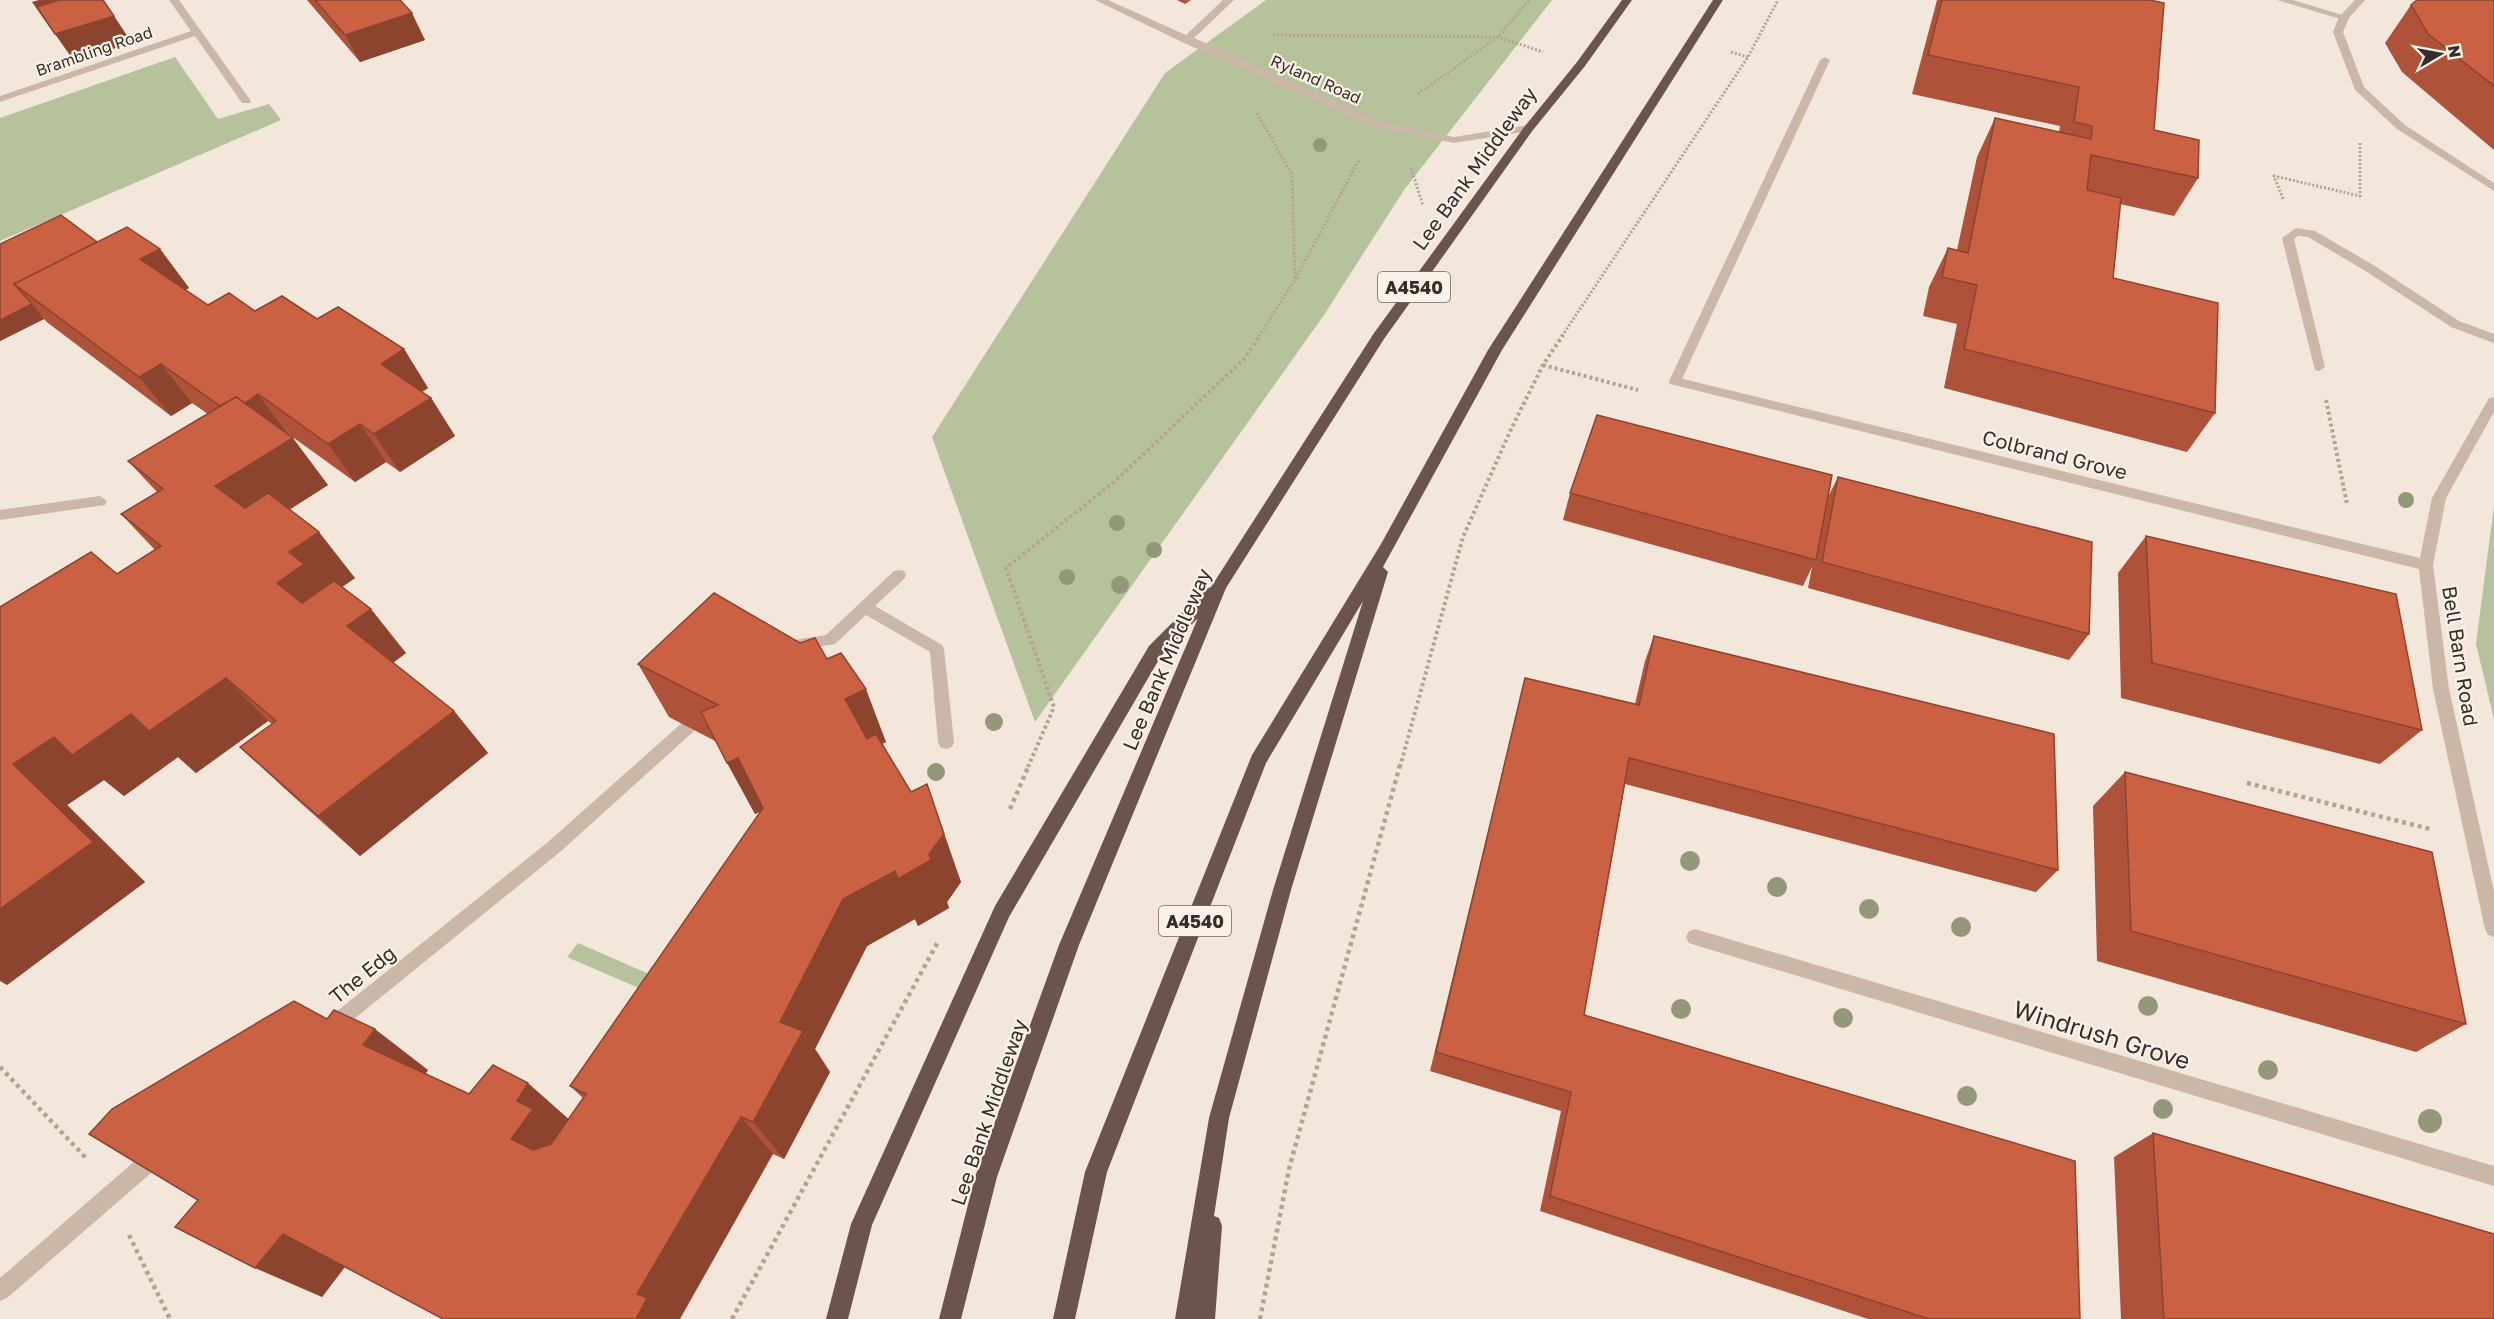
<svg xmlns="http://www.w3.org/2000/svg" width="2494" height="1319" font-family="'Golos Text',sans-serif">
<style>
.green{fill:#b6c29b}
.lines{fill:none;stroke-linecap:round;stroke-linejoin:round}
.path-far2{stroke:#b7a191;stroke-width:3;stroke-dasharray:2 2;stroke-linecap:butt}
.path-far1{stroke:#b7a191;stroke-width:4;stroke-dasharray:3 3;stroke-linecap:butt}
.path{stroke:#b7a191;stroke-width:4.5;stroke-dasharray:4 4;stroke-linecap:butt}
.service{fill:#cbb7a7;fill-rule:evenodd}
.minor{fill:#cbb7a7;fill-rule:evenodd}
.trunk{fill:#6a544c;fill-rule:evenodd}
.tree{fill:#94987b}
.wall{fill:#ae533a}
.shaded-wall{fill:#8d442f}
.building{fill:#ca6143;stroke:#8d442f;stroke-width:1.5}
.labels{text-anchor:middle;dominant-baseline:central;stroke-width:4.5;stroke-linejoin:round;paint-order:stroke}
.far-street-label{font-size:16px;fill:#382d28;stroke:#faf2e8}
.shield{fill:#faf2e8;stroke:#726862;stroke-width:1.5}
.shield-label{font-size:18px;font-weight:bold;fill:#382d28}
.street-label{font-size:20px;fill:#382d28;stroke:#faf2e8}
.near-street-label{font-size:24px;fill:#382d28;stroke:#faf2e8}
</style>
<rect width="100%" height="100%" fill="#f3e7dc"/>
<g class="green">
<polygon points="1266,0 1552,0 1404,190 1324,315 1035,722 932,437 1165,73"/>
<polygon points="175,57 218,119 269,104 281,120 0,241 0,118"/>
<polygon points="2494,506 2494,719 2476,644"/>
<polygon points="578,943 665,981 655,995 567,957"/>
</g>
<g class="lines">
<g class="path-far2">
<polyline points="1273,35 1498,37 1543,52"/>
<polyline points="1731,52 1748,57"/>
<polyline points="1418,94 1498,37 1529,0"/>
<polyline points="1257,113 1292,174 1295,280"/>
<polyline points="1411,168 1423,206"/>
<polyline points="2283,199 2274,176 2360,196 2360,142"/>
<polyline points="1259,336 1295,280 1360,158"/>
<polyline points="1562,336 1748,57 1778,0"/>
</g>
<g class="path-far1">
<polyline points="1543,365 1638,390"/>
<polyline points="2326,400 2347,504"/>
<polyline points="1028,767 1054,707 1006,568 1114,482 1245,358 1260,335"/>
<polyline points="1400,767 1463,537 1512,427 1543,365 1563,335"/>
</g>
<g class="path">
<polyline points="2247,783 2430,829"/>
<polyline points="1010,809 1029,765"/>
<polyline points="0,1067 86,1158"/>
<polyline points="129,1235 170,1319"/>
<polyline points="732,1319 939,940"/>
<polyline points="1260,1319 1289,1169 1400,765"/>
</g>
<g class="service">
<polygon points="2277,0 2293,0 2349,17 2344,20"/>
<polygon points="1825,57 1830,60 1681,381 1675,385 1670,384 1669,381 1820,60"/>
<polygon points="2296,228 2315,231 2375,266 2459,321 2494,334 2494,343 2451,327 2367,272 2308,237 2298,236 2294,239 2325,367 2319,371 2315,370 2282,238"/>
<polygon points="100,496 107,501 105,505 0,520 0,510"/>
<polygon points="899,570 904,571 906,575 904,579 875,606 942,645 944,649 954,742 952,747 946,749 940,747 938,742 930,652 866,615 835,644 799,650 794,648 792,644 794,640 826,635 894,571"/>
<polygon points="688,721 693,722 696,727 693,732 560,852 338,1032 332,1035 326,1032 323,1026 326,1020 548,842 683,722"/>
<polygon points="158,1144 165,1147 168,1154 165,1161 7,1298 0,1301 0,1278 151,1147"/>
</g>
<g class="minor">
<polygon points="169,0 179,0 251,101 250,103 242,103 195,36 0,102 0,96 191,31"/>
<polygon points="1095,0 1108,0 1186,35 1223,0 1234,0 1194,38 1381,122 1454,137 1529,125 1534,128 1529,131 1454,143 1374,127 1182,42"/>
<polygon points="2355,0 2365,0 2349,18 2343,32 2364,87 2405,125 2494,183 2494,191 2397,129 2355,90 2333,32 2339,17"/>
<polygon points="1675,377 2420,558 2432,498 2489,398 2494,397 2494,412 2446,498 2433,565 2449,689 2494,891 2494,937 2488,935 2485,929 2433,689 2419,569 1670,384 1669,381"/>
<polygon points="1695,929 2494,1166 2494,1186 1695,945 1689,943 1686,937 1689,931"/>
</g>
<g class="trunk">
<polygon points="1622,0 1632,0 1585,66 1533,130 1384,339 1226,588 1079,945 997,1177 961,1319 939,1319 975,1177 1059,945 1198,618 1161,656 1009,917 872,1225 848,1319 826,1319 851,1224 995,906 1149,646 1206,589 1211,587 1374,333 1525,126 1577,62"/>
<polygon points="1713,0 1723,0 1502,350 1383,567 1388,572 1291,890 1229,1118 1214,1216 1219,1218 1222,1226 1215,1319 1175,1319 1209,1118 1273,890 1363,601 1266,763 1107,1172 1075,1319 1053,1319 1085,1172 1252,755 1381,544 1488,350"/>
</g>
</g>
<g class="tree">
<circle cx="1320" cy="145" r="7"/>
<circle cx="2406" cy="500" r="8"/>
<circle cx="1117" cy="523" r="8"/>
<circle cx="1154" cy="550" r="8"/>
<circle cx="1067" cy="577" r="8"/>
<circle cx="1120" cy="585" r="9"/>
<circle cx="994" cy="722" r="9"/>
<circle cx="936" cy="772" r="9"/>
<circle cx="1690" cy="861" r="10"/>
<circle cx="1777" cy="887" r="10"/>
<circle cx="1869" cy="909" r="10"/>
<circle cx="1961" cy="927" r="10"/>
<circle cx="2148" cy="1006" r="10"/>
<circle cx="1681" cy="1009" r="10"/>
<circle cx="1843" cy="1018" r="10"/>
<circle cx="2268" cy="1070" r="10"/>
<circle cx="1967" cy="1096" r="10"/>
<circle cx="2163" cy="1109" r="10"/>
<circle cx="2430" cy="1121" r="12"/>
</g>
<g class="wall">
<polygon points="307,0 400,0 425,40 360,62"/>
<polygon points="1177,0 1191,0 1185,4"/>
<polygon points="1937,0 2150,0 2154,130 2198,178 2174,216 2120,204 2113,278 2215,413 2187,452 1944,388 1957,324 1923,316 1929,287 1948,248 1957,250 1977,157 1995,118 2059,132 2060,126 1912,94"/>
<polygon points="2494,0 2494,150 2402,72 2385,43 2411,5"/>
<polygon points="97,242 160,249 189,288 185,290 208,305 317,319 404,349 428,388 422,392 431,398 455,436 400,472 386,462 355,482 287,433 328,485 289,510 355,578 342,587 406,653 393,663 454,711 488,753 360,856 284,788 240,747 272,724 268,721 196,773 178,757 124,796 104,780 67,805 145,882 7,985 117,574 155,550 121,514 157,492 128,461 208,414 192,403 171,416 48,323 44,319 0,341 0,244"/>
<polygon points="1838,477 2089,634 2069,660 1808,588 1812,567 1803,586 1563,520 1570,493 1828,497"/>
<polygon points="2146,536 2422,730 2380,764 2121,698 2118,573"/>
<polygon points="1654,636 2058,870 2036,892 1625,784 1584,1015 2080,1319 1868,1319 1540,1211 1561,1111 1430,1071 1525,678 1635,704 1645,661"/>
<polygon points="827,659 886,742 882,744 961,882 947,902 949,908 918,926 915,919 867,946 815,1049 830,1072 784,1159 773,1154 345,1267 322,1297 198,1200 327,1019 428,1070 425,1074 469,1094 569,1119 583,1098 570,1086 761,811 755,814 717,742 669,717 638,664"/>
<polygon points="2125,772 2466,1024 2416,1052 2097,961 2093,806"/>
<polygon points="2153,1133 2494,1319 2121,1319 2114,1157"/>
</g>
<g class="shaded-wall">
<polygon points="39,0 99,0 51,29 32,2"/>
<polygon points="412,13 425,40 360,62 345,35"/>
<polygon points="114,16 132,43 74,61 55,34"/>
<polygon points="160,249 189,288 170,298 140,259"/>
<polygon points="32,304 44,319 0,341 0,320"/>
<polygon points="404,349 428,388 405,402 381,364"/>
<polygon points="161,364 192,403 171,416 139,377"/>
<polygon points="258,394 287,433 259,451 229,413"/>
<polygon points="431,398 455,436 400,472 374,434"/>
<polygon points="360,424 386,462 355,482 328,444"/>
<polygon points="293,438 328,485 254,532 215,486"/>
<polygon points="319,532 355,578 330,595 316,628 277,583 289,552"/>
<polygon points="371,609 406,653 383,670 347,626"/>
<polygon points="226,678 268,721 196,773 178,757 124,796 104,780 67,805 145,882 7,985 0,981 0,909 13,764 54,737 131,714"/>
<polygon points="866,689 886,742 866,752 845,699"/>
<polygon points="454,711 488,753 360,856 318,816"/>
<polygon points="738,758 766,809 755,814 727,763"/>
<polygon points="927,784 961,882 947,902 949,908 918,926 915,919 867,946 815,1049 830,1072 784,1159 753,1122 780,1022 843,899 929,854"/>
<polygon points="375,1029 428,1070 417,1085 363,1045"/>
<polygon points="528,1083 572,1122 558,1175 511,1139 517,1101"/>
<polygon points="741,1117 773,1154 680,1319 636,1319 637,1294"/>
<polygon points="283,1234 346,1265 322,1297 255,1268"/>
</g>
<g class="building">
<polygon points="59,0 103,0 114,16 55,34 37,7"/>
<polygon points="315,0 400,0 412,13 345,35"/>
<polygon points="1942,0 2150,0 2164,3 2154,130 2199,140 2198,178 2091,155 2087,190 2121,198 2113,278 2218,303 2215,413 1964,349 1977,285 1942,277 1948,248 1968,253 1995,118 2091,139 2092,126 2074,122 2079,87 1928,55"/>
<polygon points="2417,0 2494,0 2494,86 2428,34 2411,5"/>
<polygon points="61,215 97,242 14,284 32,304 0,320 0,244"/>
<polygon points="127,227 160,249 140,259 208,305 229,293 255,311 282,296 317,319 338,307 404,349 381,364 431,398 374,434 360,424 328,444 258,394 245,403 236,397 220,406 161,364 139,377 14,284"/>
<polygon points="236,397 293,438 215,486 245,508 268,493 319,532 289,552 304,564 277,583 302,603 334,581 371,609 347,626 454,711 318,816 240,747 276,721 226,678 149,731 131,714 72,755 54,737 13,764 93,842 0,909 0,607 91,552 117,574 161,546 121,514 163,489 128,461"/>
<polygon points="1597,415 1832,475 1816,560 1570,493"/>
<polygon points="1838,477 2092,542 2089,634 1822,562"/>
<polygon points="2146,536 2396,594 2422,730 2152,663"/>
<polygon points="714,593 800,643 815,638 827,659 841,653 866,689 845,699 867,739 876,734 911,792 927,784 944,834 929,854 931,860 898,879 895,871 843,899 780,1022 803,1031 753,1122 741,1117 637,1294 647,1298 636,1319 443,1319 283,1234 255,1268 175,1227 198,1200 89,1134 112,1109 294,1001 327,1019 334,1010 375,1029 363,1045 469,1094 493,1065 528,1083 517,1101 533,1109 511,1139 533,1150 551,1144 586,1094 570,1086 763,808 738,758 727,763 701,712 718,705 638,664"/>
<polygon points="1654,636 2054,734 2058,870 1629,758 1584,1015 2075,1161 2080,1319 1929,1319 1550,1196 1571,1092 1436,1052 1525,678 1639,705"/>
<polygon points="2125,772 2432,852 2466,1024 2131,931"/>
<polygon points="2153,1133 2494,1234 2494,1319 2164,1319"/>
</g>
<g class="labels">
<g class="far-street-label">
<text transform="translate(94 51) rotate(-19)">Brambling Road</text>
<text transform="translate(1316 79) rotate(24)">Ryland Road</text>
</g>
<g class="shield">
<rect x="1378" y="272" width="72" height="30" rx="4.5"/>
<rect x="1159" y="906" width="72" height="30" rx="4.5"/>
</g>
<g class="shield-label">
<text x="1414" y="287">A4540</text>
<text x="1195" y="921">A4540</text>
</g>
<g class="street-label">
<text transform="translate(1474 168) rotate(-54)">Lee Bank Middleway</text>
<text transform="translate(2055 454) rotate(14)">Colbrand Grove</text>
<text transform="translate(2461 656) rotate(81)">Bell Barn Road</text>
<text transform="translate(1166 659) rotate(-67)">Lee Bank Middleway</text>
<text transform="translate(362 974) rotate(-39)">The Edg</text>
<text transform="translate(988 1112) rotate(-71)">Lee Bank Middleway</text>
</g>
<g class="near-street-label">
<text transform="translate(2102 1034) rotate(17)">Windrush Grove</text>
</g>
</g>
<g transform="translate(2440 54) rotate(80)" stroke="#faf2e8" stroke-width="4.5" paint-order="stroke">
<path d="M0-4.5L10 22L0 15L-10 22Z" fill="#382d28"/>
<text y="-9" font-size="16" font-weight="bold" text-anchor="middle" fill="#382d28">N</text>
</g>
</svg>
